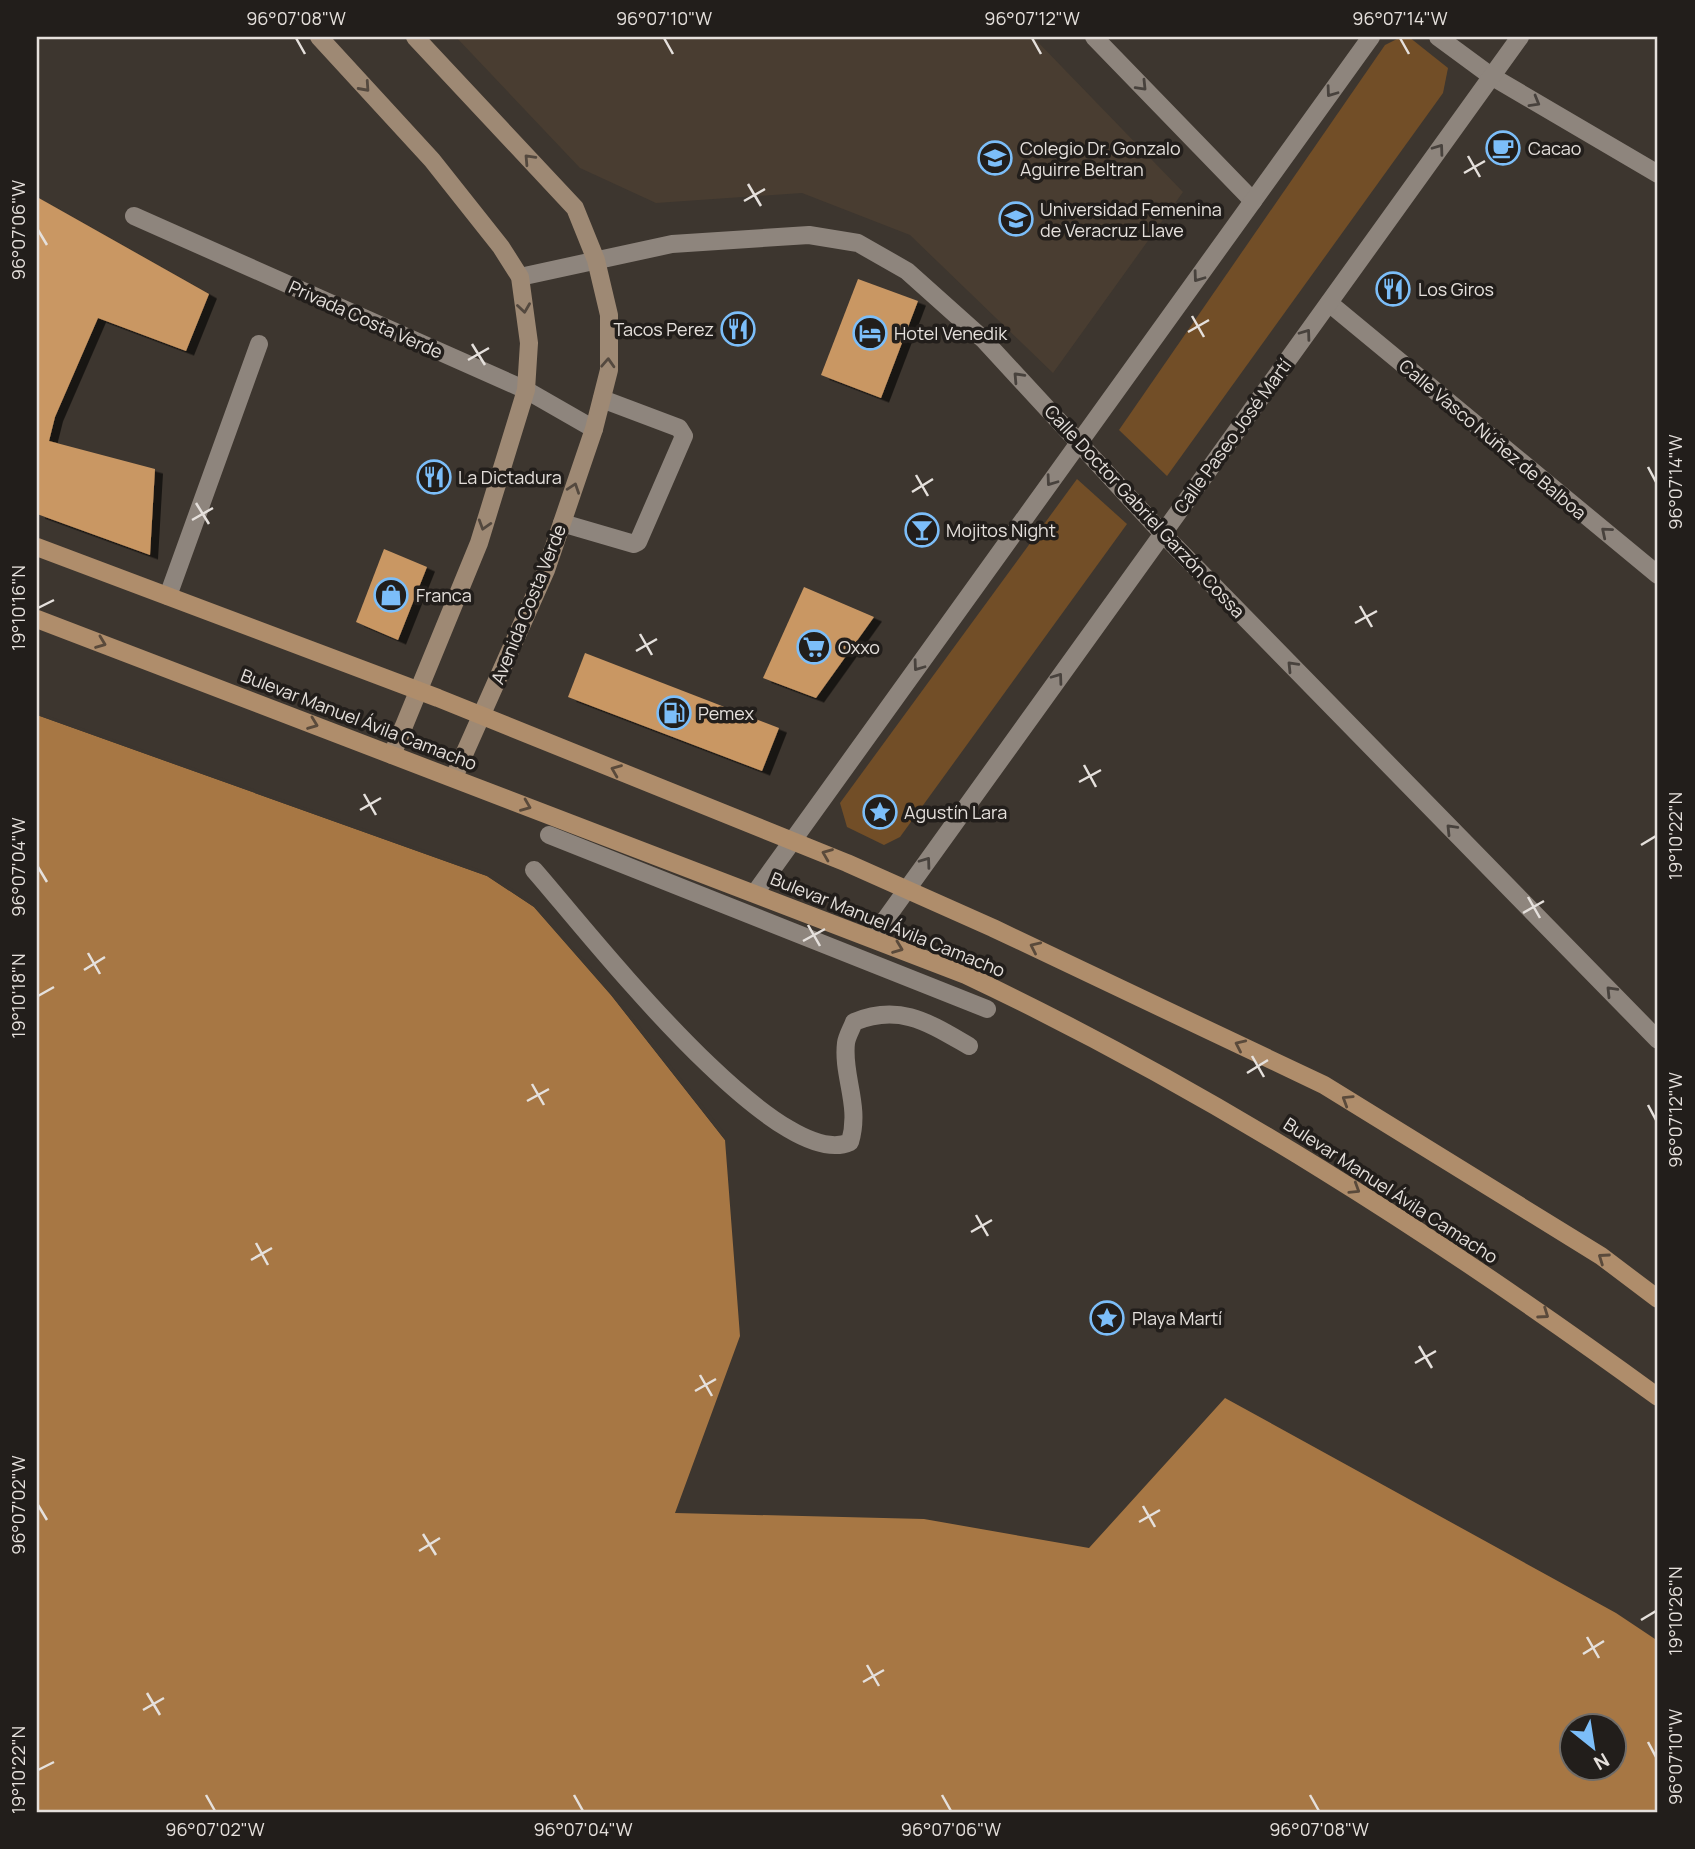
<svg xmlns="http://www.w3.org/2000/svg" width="1695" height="1849" font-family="Manrope,sans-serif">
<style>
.built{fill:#493d31}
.green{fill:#724e27}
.water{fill:#a77744;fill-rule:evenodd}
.pier{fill:#3d362f}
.building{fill:#c99764;filter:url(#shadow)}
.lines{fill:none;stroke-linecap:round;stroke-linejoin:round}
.service{stroke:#8e857d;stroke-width:18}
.pedestrian{stroke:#8e857d;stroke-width:18}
.minor{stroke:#8e857d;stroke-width:18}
.secondary{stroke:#9e8974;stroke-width:18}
.primary{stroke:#af8d6b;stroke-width:18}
.oneway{stroke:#48423d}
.oneway2{stroke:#54493f}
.oneway3{stroke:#5a4a3b}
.ticks{fill:none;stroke:#e5e0dc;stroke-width:2.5}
.labels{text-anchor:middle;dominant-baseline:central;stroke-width:7;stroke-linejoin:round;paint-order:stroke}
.poi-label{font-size:18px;fill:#e5e0dc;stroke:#221e1b;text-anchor:start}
.street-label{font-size:18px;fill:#e5e0dc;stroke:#221e1b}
.neatline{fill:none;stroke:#e5e0dc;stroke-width:2.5}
.ticks-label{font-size:18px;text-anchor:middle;fill:#e5e0dc}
</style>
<defs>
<filter id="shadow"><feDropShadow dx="8" dy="4.5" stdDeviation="0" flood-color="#0009"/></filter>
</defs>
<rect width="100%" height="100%" fill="#3d362f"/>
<polygon class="built" points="456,37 1033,37 1183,192 1053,373 910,235 802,193 656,203 580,168"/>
<g class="green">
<polygon points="1401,37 1409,37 1448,68 1443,93 1167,476 1119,430 1385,45"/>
<polygon points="1077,479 1127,524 900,837 884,845 847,827 840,803"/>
</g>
<path class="water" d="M37 715 487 876 534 907 611 995 725 1140 740 1336 675 1513 924 1519 1089 1548 1225 1398 1616 1613 1658 1641V1812H37ZM1572 1727H1614V1769H1572Z"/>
<polygon class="pier" points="37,712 489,873 536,905 613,993 728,1137 725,1140 611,995 534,907 487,876 37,715"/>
<g class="building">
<polygon points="37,197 209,294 186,351 98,318 55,417 49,441 155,469 150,555 37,514"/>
<polygon points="858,279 918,301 881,398 821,375"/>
<polygon points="384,549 427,567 398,640 356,622"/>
<polygon points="804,587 874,617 816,698 763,678"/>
<polygon points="585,653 779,728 762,771 568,697"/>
</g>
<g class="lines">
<g class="service">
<polyline points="562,523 634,544 638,542 684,436 679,428 602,399"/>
<polyline points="168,596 259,344"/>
</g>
<g class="pedestrian">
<polyline points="549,835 987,1009"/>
<path d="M534 870C581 923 777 1176 850 1142 861 1105 842 1076 846 1043 847 1036 852 1028 854 1022 900 1003 929 1023 969 1046"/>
</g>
<g class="minor">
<polyline points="1094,37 1253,201"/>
<polyline points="1438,37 1491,76 1658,174"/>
<polyline points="134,216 526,390 594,429"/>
<polyline points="520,277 672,244 809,235 858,243 907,271 983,339 1162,533 1658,1040"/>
<polyline points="1329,303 1658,575"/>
<polyline points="755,893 1371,37"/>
<polyline points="872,938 1520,37"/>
</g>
<g class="secondary">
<polyline points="319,37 432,160 501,247 520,277 529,343 526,390 479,543 392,755"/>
<polyline points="415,37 575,208 596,260 609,315 609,370 594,429 546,570 454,777"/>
</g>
<g class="primary">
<polyline points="37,547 438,698 847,863 993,928 1324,1085 1601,1256 1658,1299"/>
<path d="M37 619 966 975C1213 1092 1437 1236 1658 1397"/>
</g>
</g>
<defs><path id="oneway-chevron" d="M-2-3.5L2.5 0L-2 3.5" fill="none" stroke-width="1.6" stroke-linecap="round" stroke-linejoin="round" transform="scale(1.75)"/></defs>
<g class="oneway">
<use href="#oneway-chevron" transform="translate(1142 86) rotate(46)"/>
<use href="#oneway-chevron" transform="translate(1331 92) rotate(126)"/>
<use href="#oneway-chevron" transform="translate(1535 102) rotate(30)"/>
<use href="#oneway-chevron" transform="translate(1439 149) rotate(-54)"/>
<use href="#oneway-chevron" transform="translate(1198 277) rotate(126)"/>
<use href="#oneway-chevron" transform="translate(1306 334) rotate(-54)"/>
<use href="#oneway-chevron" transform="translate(1018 377) rotate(-133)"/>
<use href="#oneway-chevron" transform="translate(1051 481) rotate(126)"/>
<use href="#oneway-chevron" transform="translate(1606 532) rotate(-140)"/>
<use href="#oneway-chevron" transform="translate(918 666) rotate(126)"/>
<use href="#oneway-chevron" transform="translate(1292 666) rotate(-134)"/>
<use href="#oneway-chevron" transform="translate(1058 678) rotate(-54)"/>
<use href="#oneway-chevron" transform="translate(1451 829) rotate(-134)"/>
<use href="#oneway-chevron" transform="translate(926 862) rotate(-54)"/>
<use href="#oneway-chevron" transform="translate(1611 991) rotate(-134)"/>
</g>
<g class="oneway2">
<use href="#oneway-chevron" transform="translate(365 87) rotate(48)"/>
<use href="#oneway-chevron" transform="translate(529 159) rotate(-133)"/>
<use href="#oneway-chevron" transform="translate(524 308) rotate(82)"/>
<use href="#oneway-chevron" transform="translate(608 363) rotate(-87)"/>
<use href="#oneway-chevron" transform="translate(574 488) rotate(-71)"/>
<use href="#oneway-chevron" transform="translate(484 525) rotate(107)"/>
</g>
<g class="oneway3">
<use href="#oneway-chevron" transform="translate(101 643) rotate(21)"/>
<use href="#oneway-chevron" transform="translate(313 724) rotate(21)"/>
<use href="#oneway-chevron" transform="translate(616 770) rotate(-158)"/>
<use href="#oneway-chevron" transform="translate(526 806) rotate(22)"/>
<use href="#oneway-chevron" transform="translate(827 854) rotate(-158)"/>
<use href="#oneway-chevron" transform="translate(1035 947) rotate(-155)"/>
<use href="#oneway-chevron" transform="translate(898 948) rotate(21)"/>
<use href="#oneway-chevron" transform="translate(1240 1045) rotate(-155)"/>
<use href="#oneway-chevron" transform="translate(1347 1100) rotate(-148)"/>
<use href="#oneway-chevron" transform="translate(1355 1189) rotate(32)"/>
<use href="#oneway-chevron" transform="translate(1603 1258) rotate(-145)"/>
<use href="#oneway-chevron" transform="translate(1544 1314) rotate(35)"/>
</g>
<path class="ticks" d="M296 38 305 54M664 38 673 54M1032 38 1041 54M1400 38 1409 54M1468 156 1480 177M1464 173 1485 161M748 184 761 206M744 201 765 189M38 230 47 245M1192 316 1204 337M1188 332 1209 320M472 344 485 365M468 360 489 348M1648 467 1656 482M916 475 928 496M912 492 933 479M196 503 209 524M192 520 213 508M1360 606 1372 627M38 608 54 600M1355 623 1377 611M640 634 652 655M636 651 657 639M1084 765 1096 787M1079 782 1101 770M364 794 376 815M360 810 381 798M1641 845 1656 836M38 867 47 882M1528 897 1540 918M1523 913 1544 901M808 925 820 946M803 941 825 929M88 953 100 974M84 970 105 957M38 996 54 987M1252 1056 1264 1077M1247 1073 1268 1060M532 1084 544 1105M527 1101 549 1089M1648 1105 1656 1120M976 1215 988 1236M971 1232 992 1220M256 1243 268 1265M251 1260 272 1248M1419 1346 1432 1368M1415 1363 1436 1351M700 1375 712 1396M695 1391 716 1379M38 1505 47 1520M1143 1506 1155 1527M1139 1522 1160 1510M423 1534 436 1555M419 1551 440 1538M1641 1620 1656 1611M1587 1637 1599 1658M1583 1654 1604 1641M867 1665 879 1686M863 1682 884 1670M147 1693 160 1715M143 1710 164 1698M1648 1742 1656 1757M38 1770 54 1762M206 1795 215 1811M574 1795 583 1811M942 1795 951 1811M1310 1795 1319 1811"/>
<defs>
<symbol id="cafe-ring" viewBox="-11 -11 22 22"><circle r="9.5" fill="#221e1b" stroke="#7cbef9" stroke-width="1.5"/><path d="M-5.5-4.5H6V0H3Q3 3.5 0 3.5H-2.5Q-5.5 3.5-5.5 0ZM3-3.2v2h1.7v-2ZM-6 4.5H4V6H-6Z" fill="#7cbef9"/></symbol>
<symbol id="school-ring" viewBox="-11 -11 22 22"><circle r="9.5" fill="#221e1b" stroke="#7cbef9" stroke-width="1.5"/><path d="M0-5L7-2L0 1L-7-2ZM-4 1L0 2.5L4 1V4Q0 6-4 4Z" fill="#7cbef9"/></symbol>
<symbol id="university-ring" viewBox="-11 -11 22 22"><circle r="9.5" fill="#221e1b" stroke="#7cbef9" stroke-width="1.5"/><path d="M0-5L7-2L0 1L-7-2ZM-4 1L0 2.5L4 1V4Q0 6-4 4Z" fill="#7cbef9"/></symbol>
<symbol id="restaurant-ring" viewBox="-11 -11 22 22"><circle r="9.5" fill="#221e1b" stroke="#7cbef9" stroke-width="1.5"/><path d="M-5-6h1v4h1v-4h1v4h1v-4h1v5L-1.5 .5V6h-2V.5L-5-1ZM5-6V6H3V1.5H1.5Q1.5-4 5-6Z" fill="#7cbef9"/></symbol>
<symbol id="hotel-ring" viewBox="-11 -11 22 22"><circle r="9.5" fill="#221e1b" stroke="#7cbef9" stroke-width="1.5"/><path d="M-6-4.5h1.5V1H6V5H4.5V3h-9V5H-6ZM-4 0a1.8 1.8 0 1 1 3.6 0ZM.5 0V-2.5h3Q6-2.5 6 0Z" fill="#7cbef9"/></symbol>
<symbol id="bar-ring" viewBox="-11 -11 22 22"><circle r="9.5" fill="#221e1b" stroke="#7cbef9" stroke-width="1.5"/><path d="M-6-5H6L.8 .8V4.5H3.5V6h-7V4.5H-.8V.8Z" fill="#7cbef9"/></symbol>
<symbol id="shop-ring" viewBox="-11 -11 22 22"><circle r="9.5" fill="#221e1b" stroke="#7cbef9" stroke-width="1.5"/><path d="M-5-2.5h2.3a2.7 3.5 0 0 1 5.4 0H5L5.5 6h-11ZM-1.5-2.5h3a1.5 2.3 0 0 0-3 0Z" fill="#7cbef9"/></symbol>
<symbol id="supermarket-ring" viewBox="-11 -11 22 22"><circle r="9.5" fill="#221e1b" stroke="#7cbef9" stroke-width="1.5"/><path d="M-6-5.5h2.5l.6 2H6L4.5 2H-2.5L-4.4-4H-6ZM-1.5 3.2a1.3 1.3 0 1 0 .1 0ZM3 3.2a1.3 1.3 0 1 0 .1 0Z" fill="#7cbef9"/></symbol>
<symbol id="fuel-ring" viewBox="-11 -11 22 22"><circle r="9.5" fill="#221e1b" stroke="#7cbef9" stroke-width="1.5"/><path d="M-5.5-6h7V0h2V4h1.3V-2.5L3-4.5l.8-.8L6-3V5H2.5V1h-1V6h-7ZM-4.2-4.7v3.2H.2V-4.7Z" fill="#7cbef9"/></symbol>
<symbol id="sight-ring" viewBox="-11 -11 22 22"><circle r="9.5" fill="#221e1b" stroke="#7cbef9" stroke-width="1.5"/><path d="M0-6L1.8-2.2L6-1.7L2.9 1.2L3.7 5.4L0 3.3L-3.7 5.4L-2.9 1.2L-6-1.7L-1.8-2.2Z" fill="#7cbef9"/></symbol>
</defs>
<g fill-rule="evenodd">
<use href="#cafe-ring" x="1484" y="129" width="38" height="38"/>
<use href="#school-ring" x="976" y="139" width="38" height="38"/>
<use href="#university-ring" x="997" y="200" width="38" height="38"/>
<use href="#restaurant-ring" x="1374" y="270" width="38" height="38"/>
<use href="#restaurant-ring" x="719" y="310" width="38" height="38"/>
<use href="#hotel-ring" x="851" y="314" width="38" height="38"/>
<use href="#restaurant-ring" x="415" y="458" width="38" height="38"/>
<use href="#bar-ring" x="903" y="511" width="38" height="38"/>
<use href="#shop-ring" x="372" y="576" width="38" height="38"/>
<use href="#supermarket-ring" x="795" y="628" width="38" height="38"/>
<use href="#fuel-ring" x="655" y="694" width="38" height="38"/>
<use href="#sight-ring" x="861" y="793" width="38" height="38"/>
<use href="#sight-ring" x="1088" y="1299" width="38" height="38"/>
</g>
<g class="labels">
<g class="poi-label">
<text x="1020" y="148">Colegio Dr. Gonzalo<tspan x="1020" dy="21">Aguirre Beltran</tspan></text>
<text x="1528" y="148">Cacao</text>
<text x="1040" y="209">Universidad Femenina<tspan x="1040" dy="21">de Veracruz Llave</tspan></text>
<text x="1418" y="289">Los Giros</text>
<text x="714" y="329" text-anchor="end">Tacos Perez</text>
<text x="894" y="333">Hotel Venedik</text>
<text x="458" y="477">La Dictadura</text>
<text x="946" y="530">Mojitos Night</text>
<text x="416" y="595">Franca</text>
<text x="838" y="647">Oxxo</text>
<text x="698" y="713">Pemex</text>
<text x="904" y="812">Agustín Lara</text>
<text x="1132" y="1318">Playa Martí</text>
</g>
<g class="street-label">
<text transform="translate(366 319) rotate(24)">Privada Costa Verde</text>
<text transform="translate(1232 436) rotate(-54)">Calle Paseo José Martí</text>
<text transform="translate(1493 439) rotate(40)">Calle Vasco Núñez de Balboa</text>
<text transform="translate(1145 511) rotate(47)">Calle Doctor Gabriel Garzón Cossa</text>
<text transform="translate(528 604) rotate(-68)">Avenida Costa Verde</text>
<text transform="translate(359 719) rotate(21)">Bulevar Manuel Ávila Camacho</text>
<text transform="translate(888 924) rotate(22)">Bulevar Manuel Ávila Camacho</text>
<text transform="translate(1391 1190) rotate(33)">Bulevar Manuel Ávila Camacho</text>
</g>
</g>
<rect width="1695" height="1849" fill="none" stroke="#221e1b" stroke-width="77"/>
<g transform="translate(1593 1747) rotate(150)"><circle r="33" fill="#221e1b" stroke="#706c68" stroke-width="2"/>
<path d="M0-5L12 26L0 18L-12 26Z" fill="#7cbef9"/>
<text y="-10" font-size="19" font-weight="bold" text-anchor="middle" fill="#e5e0dc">N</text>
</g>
<rect x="38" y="38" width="1618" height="1773" class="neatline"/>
<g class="ticks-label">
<text x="296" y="25">96°07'08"W</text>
<text x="664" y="25">96°07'10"W</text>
<text x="1032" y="25">96°07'12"W</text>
<text x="1400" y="25">96°07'14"W</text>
<text transform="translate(19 230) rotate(-90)" y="6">96°07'06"W</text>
<text transform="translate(1676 482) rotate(-90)" y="6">96°07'14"W</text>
<text transform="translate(19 608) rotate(-90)" y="6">19°10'16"N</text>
<text transform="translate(1676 836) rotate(-90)" y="6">19°10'22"N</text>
<text transform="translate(19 867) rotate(-90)" y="6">96°07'04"W</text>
<text transform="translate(19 996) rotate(-90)" y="6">19°10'18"N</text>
<text transform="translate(1676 1120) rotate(-90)" y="6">96°07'12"W</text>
<text transform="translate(19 1505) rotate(-90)" y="6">96°07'02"W</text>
<text transform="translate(1676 1611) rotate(-90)" y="6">19°10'26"N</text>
<text transform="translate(1676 1757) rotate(-90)" y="6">96°07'10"W</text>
<text transform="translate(19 1770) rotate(-90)" y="6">19°10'22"N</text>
<text x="215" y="1836">96°07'02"W</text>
<text x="583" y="1836">96°07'04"W</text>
<text x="951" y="1836">96°07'06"W</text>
<text x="1319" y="1836">96°07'08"W</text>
</g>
</svg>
